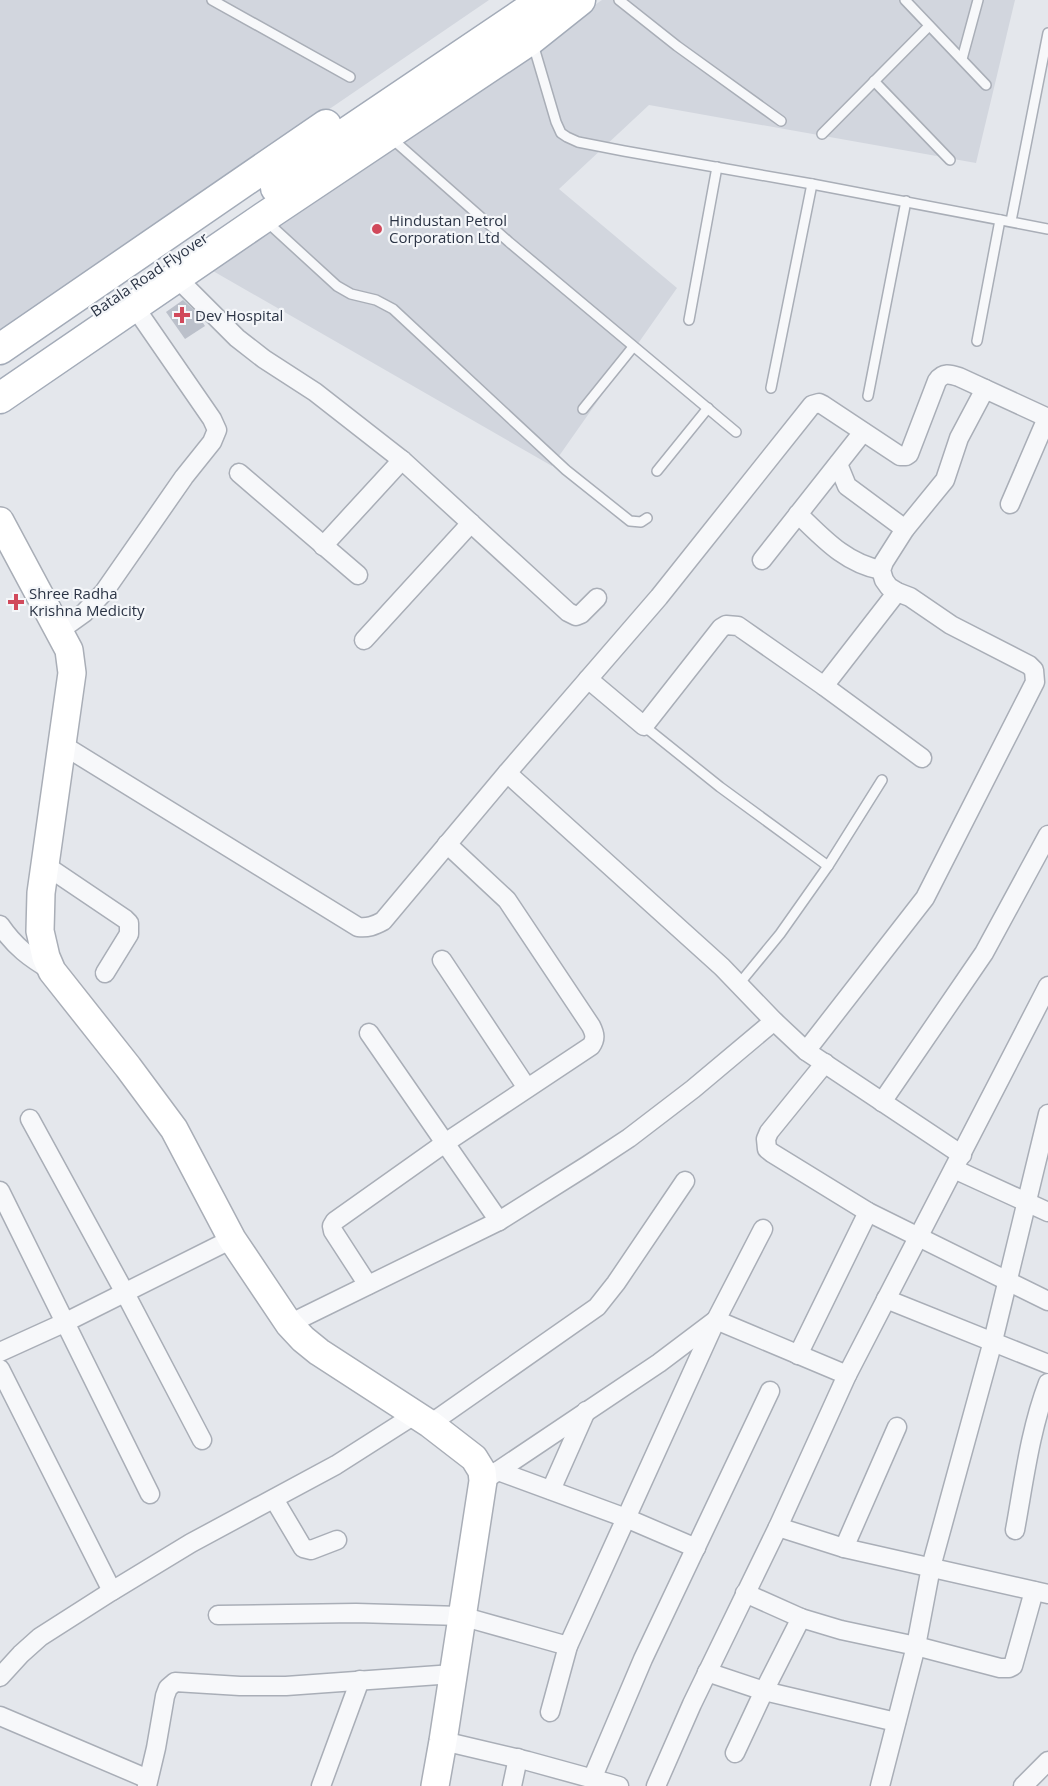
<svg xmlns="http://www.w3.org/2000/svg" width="1048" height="1786" font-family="'Open Sans',sans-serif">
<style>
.built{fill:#d2d6de}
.building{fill:#bbc0ca}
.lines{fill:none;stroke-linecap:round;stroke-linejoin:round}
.lane-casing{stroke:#a9aeb7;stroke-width:12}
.street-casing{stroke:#a9aeb7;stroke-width:21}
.secondary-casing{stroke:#a9aeb7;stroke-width:30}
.primary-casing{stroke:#a3abb8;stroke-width:33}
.lane{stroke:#f7f8fa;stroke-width:9}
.street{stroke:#f7f8fa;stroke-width:18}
.secondary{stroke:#fff;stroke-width:27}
.primary{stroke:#fff;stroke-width:30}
.poi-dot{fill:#d1495b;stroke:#f4f6f9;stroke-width:2}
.labels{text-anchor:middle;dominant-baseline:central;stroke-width:4.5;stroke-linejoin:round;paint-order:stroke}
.poi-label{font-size:15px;fill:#2b3445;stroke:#f4f6f9;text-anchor:start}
.street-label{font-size:15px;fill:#2b3445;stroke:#f4f6f9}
</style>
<rect width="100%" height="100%" fill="#e4e7ec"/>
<g class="built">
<polygon points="0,0 489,0 0,334"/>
<polygon points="602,0 1015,0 976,163 649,105 559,189 677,288 552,466 206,267"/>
</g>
<polygon class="building" points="183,300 195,311 205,326 185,339 166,312"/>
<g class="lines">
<defs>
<g id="lane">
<polyline points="212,0 350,77"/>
<polyline points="619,0 677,46 781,121"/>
<polyline points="905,0 986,85"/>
<polyline points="533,44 556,122 561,133 567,137 578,142 624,151 812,184 1048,229"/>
<polyline points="962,59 978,0"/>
<polyline points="874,81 950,160"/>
<polyline points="822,134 929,26"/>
<polyline points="390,137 509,242 736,432"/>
<polyline points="266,221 337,286 351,294 376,300 393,309 566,470 630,521 641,522 647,518"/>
<polyline points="1011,221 1048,33"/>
<polyline points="689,320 717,167"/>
<polyline points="977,341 1000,220"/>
<polyline points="771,388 812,184"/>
<polyline points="868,396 906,201"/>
<polyline points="583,409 633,347"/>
<polyline points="657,471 708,408"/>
<polyline points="644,726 720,787 828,866"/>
<polyline points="739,984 780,934 828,866 882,780"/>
</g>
<g id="street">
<polyline points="176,277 237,338 264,359 315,392 402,460 568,612 576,616 581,614 597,598"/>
<polyline points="838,464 847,486 905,529"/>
<polyline points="239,473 358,575"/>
<polyline points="1010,504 1047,418"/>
<path d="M798 514C823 538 845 563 881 570"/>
<polyline points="323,546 402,460"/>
<polyline points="762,560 863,432"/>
<polyline points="59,631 84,613 104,592 184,477 212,442 217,430 212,419 134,306"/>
<polyline points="364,640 471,523"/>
<polyline points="588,679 644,726 721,628 726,625 738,626 824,686 922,758"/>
<polyline points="824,686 897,592"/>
<path d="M61 744 358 927C368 928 374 926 383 921L507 773 659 597 812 405 819 403 823 405 900 456H906L909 454 937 381C943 372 950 374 959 377L1048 418"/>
<polyline points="507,773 722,967 774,1021 806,1051 962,1155"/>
<polyline points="45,865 125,919 129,923 129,934 105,973"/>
<path d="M0 925C15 947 30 958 52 971"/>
<polyline points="442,960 527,1088"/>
<polyline points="369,1033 499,1221"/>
<polyline points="806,1051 925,898 1035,682 1034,670 1029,665 951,625 910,597 897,592 889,587 884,580 881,570 884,562 905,529 945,480 959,438 985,389"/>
<polyline points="825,1063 769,1132 766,1139 767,1149 772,1153 868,1212 1048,1301"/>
<polyline points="882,1102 984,953 1048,835"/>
<polyline points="30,1119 125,1293 202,1440"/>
<polyline points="954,1169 1048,1212"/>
<polyline points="0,1191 150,1494"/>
<path d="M368 1285 333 1231 332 1226 335 1221 445 1143 591 1046C596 1039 595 1034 591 1026L507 900 447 844"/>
<polyline points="886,1299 1048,1364"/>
<polyline points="289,1324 499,1221 588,1165 629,1138 693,1089 774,1021"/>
<polyline points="0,1352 66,1322 232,1239"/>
<polyline points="798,1355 868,1212"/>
<polyline points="0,1369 112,1591"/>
<polyline points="430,1424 597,1307 616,1283 685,1181"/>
<polyline points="498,1471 626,1518 696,1548"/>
<polyline points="483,1481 659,1363 716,1320 847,1375"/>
<polyline points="551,1490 586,1411"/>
<polyline points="274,1499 303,1548 311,1550 337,1540"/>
<polyline points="778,1527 844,1548 1048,1594"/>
<path d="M1015 1530C1024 1481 1030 1430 1048 1383"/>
<polyline points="844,1548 897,1427"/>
<polyline points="745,1593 801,1618 841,1630 916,1646 1000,1668 1009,1668 1013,1666 1034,1591"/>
<polyline points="218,1615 356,1613 461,1616 568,1646"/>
<polyline points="707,1672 764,1691 896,1722"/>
<polyline points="0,1677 21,1654 40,1637 112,1591 191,1543 336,1465 416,1414"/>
<polyline points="550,1712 568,1646 716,1320 763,1229"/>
<polyline points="0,1716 148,1779"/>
<polyline points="443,1741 528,1761 619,1786"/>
<polyline points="735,1753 764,1691 801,1618"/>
<polyline points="592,1779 643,1659 770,1391"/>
<polyline points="147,1786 156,1748 165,1696 168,1688 175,1682 240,1686 286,1686 453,1674"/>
<polyline points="321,1786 360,1680"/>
<polyline points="512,1786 518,1758"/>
<polyline points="656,1786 692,1704 778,1527 847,1375 1048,986"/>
<polyline points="880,1786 916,1646 931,1567 993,1341 1048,1114"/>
<polyline points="1023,1786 1048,1761"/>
</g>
<polyline id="secondary" points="0,521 69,650 72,673 41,893 40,931 46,957 52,971 128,1067 174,1129 232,1239 289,1324 303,1339 319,1352 430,1424 474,1458 482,1471 483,1481 443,1741 435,1786"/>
<g id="primary">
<polyline points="276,188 298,172 321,150 543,0"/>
<polyline points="0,349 326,125"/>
<polyline points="0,398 263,218 531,39 580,0"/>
</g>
</defs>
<use href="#lane" class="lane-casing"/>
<use href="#street" class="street-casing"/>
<use href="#secondary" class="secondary-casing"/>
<use href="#primary" class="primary-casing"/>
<use href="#lane" class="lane"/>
<use href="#street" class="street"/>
<use href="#secondary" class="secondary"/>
<use href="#primary" class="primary"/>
</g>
<g class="poi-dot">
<circle cx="377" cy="229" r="6"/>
<path d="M179 306h6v6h6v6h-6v6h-6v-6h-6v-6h6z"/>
<path d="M13 593h6v6h6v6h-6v6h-6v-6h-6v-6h6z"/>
</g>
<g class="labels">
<g class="poi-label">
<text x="389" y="220">Hindustan Petrol<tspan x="389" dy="17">Corporation Ltd</tspan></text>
<text x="195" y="315">Dev Hospital</text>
<text x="29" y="593">Shree Radha<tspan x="29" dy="17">Krishna Medicity</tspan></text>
</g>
<g class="street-label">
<text transform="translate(149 274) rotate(-34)">Batala Road Flyover</text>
</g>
</g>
</svg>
